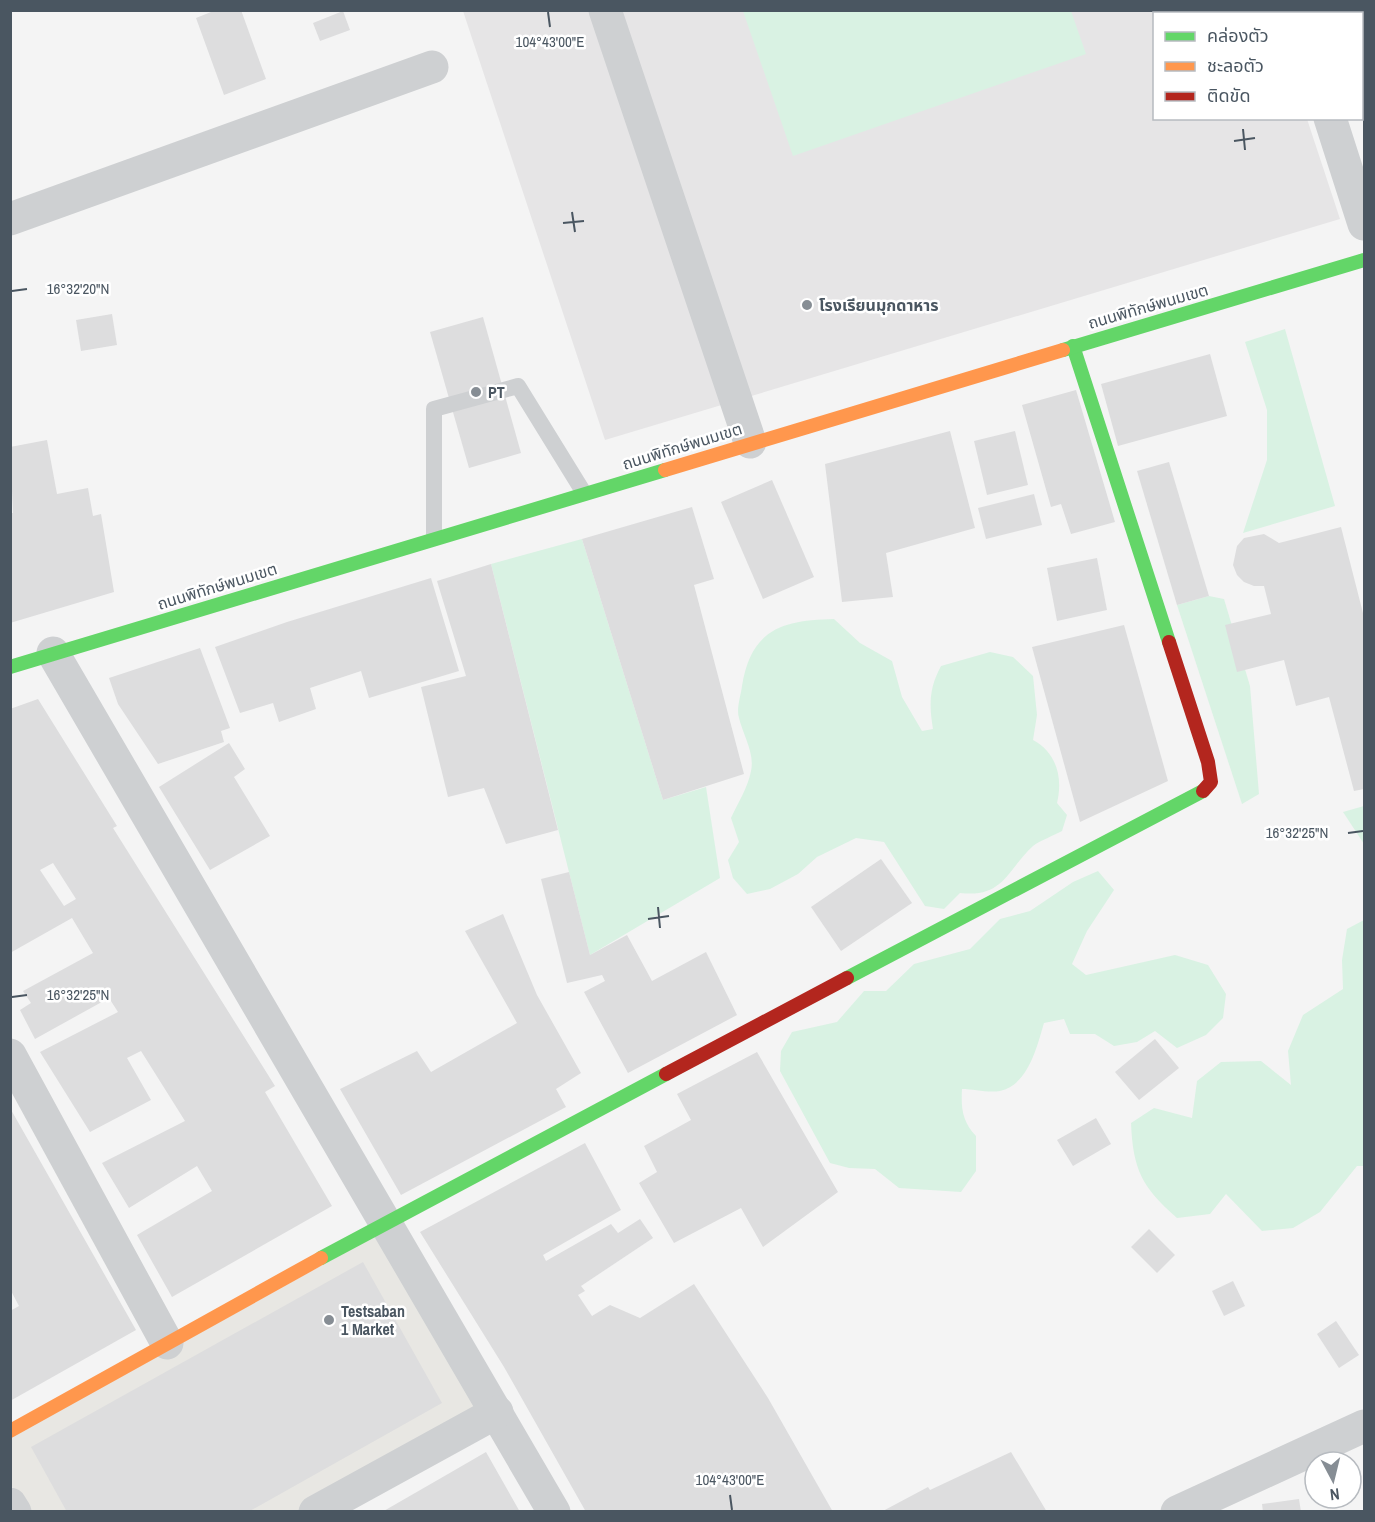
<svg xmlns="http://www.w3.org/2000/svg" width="1375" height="1522" font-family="'Archivo Narrow','Noto Sans Thai',sans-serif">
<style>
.commercial{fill:#e8e7e3}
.education{fill:#e6e5e6}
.green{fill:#d9f2e3}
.building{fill:#ddddde;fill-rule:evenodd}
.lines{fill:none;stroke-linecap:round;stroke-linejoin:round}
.lane{stroke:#ced0d2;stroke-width:16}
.street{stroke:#ced0d2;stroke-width:33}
.fast{stroke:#63d668;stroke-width:14}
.slow{stroke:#ff974d;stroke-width:14}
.jam{stroke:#b3261e;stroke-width:14}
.ticks{fill:none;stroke:#4a5661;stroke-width:2}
.poi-dot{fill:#868d94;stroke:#fff;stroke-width:2}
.labels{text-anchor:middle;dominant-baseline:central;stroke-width:5;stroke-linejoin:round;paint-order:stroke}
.poi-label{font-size:16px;font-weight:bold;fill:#4a5661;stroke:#fff;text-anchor:start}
.street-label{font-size:16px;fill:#4a5661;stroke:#fff}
.ticks-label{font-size:15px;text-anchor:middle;fill:#4a5661;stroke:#fff;stroke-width:5;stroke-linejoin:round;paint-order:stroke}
</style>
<rect width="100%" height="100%" fill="#f4f4f4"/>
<polygon class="commercial" points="384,1231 487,1409 298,1511 27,1511 11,1485 10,1438"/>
<polygon class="education" points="463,11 1271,11 1272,13 1154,14 1154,118 1307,119 1340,219 605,440"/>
<g class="green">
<polygon points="743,11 1071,11 1086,54 793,156"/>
<polygon points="1327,11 1364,11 1364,126 1362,117 1362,14 1328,13"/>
<polygon points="1285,329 1335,506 1243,533 1267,460 1267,410 1245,342"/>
<polygon points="582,539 663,800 706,787 720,878 590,955 491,564"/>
<polygon points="1209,596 1224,599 1250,686 1259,794 1242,804 1177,605"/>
<path d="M834 619 860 643 892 661 902 697 922 731 933 729C929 705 929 688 941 666L990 652 1013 657 1033 676 1037 715 1033 740C1057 753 1063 778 1057 803L1067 815 1062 831C1053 836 1041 840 1033 846 1006 871 1004 898 960 893L944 909 925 906 884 842 856 838 817 857 798 874 770 889 747 894 733 878 728 860 739 842 731 818C738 803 748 787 751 771 755 753 743 735 739 718 736 709 741 695 742 686 751 629 783 620 834 619Z"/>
<polygon points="1364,806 1364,844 1343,812"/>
<path d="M1098 871 1114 890 1087 931 1072 964 1086 975 1175 955 1208 965 1226 994 1223 1018 1206 1035 1177 1048 1155 1031 1137 1042 1114 1046 1095 1034H1070L1064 1019 1044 1023C1037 1047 1028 1085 1000 1091 988 1093 973 1089 962 1089 961 1108 962 1121 976 1136V1171L961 1192 899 1188 875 1169 849 1168 830 1163 780 1071 781 1051 792 1032 837 1022 864 991H886L914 964 970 949 1000 919 1030 911 1073 882Z"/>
<path d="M1364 920V1166H1357L1320 1212 1293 1228 1262 1231 1226 1194 1210 1214 1177 1218C1142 1187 1133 1170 1131 1123L1154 1108 1192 1118 1197 1081 1221 1062 1261 1061 1291 1085 1288 1051 1303 1015 1343 989 1342 960 1347 929Z"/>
</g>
<g class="building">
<polygon points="216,10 241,10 266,79 224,95 196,18"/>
<polygon points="343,11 350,30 320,41 313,23"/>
<polygon points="112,314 117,345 81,351 76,320"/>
<polygon points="483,317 521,453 469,468 430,332"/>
<polygon points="1210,354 1227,416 1118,446 1101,384"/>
<polygon points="1076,390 1115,522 1071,534 1061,504 1051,507 1022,405"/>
<polygon points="950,431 975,528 886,553 893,597 842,602 825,464"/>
<polygon points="1015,431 1028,485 987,495 974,441"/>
<polygon points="47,440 57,494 88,488 93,516 101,514 114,592 10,623 10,513 13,513 10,447"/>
<polygon points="1169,462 1209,596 1177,605 1137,471"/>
<polygon points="772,480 814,577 763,599 721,502"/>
<polygon points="1034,494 1042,525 986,539 978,508"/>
<polygon points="692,507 714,579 694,585 744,774 663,800 582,539"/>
<polygon points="1341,527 1364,617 1364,789 1354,791 1329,697 1296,706 1284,660 1237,672 1225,625 1271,614 1264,586 1254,586 1244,582 1237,575 1233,565 1237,546 1244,538 1264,534 1279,543"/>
<polygon points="1097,558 1107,610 1057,621 1047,568"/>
<polygon points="491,564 558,830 506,844 484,788 448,797 421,687 466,676 437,581"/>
<polygon points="431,578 459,671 369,698 361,671 310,688 316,709 279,722 273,703 240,713 215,647 287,622"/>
<polygon points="1124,625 1168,781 1080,822 1032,647"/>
<polygon points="200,648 230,728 221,731 224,742 158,764 118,704 109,678"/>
<path d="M38 699 117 826 113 828 275 1086 265 1092 332 1206 172 1297 137 1235 212 1191 197 1166 129 1208 102 1163 185 1121 141 1051 127 1058 151 1100 90 1132 40 1052 118 1012 109 998 35 1039 20 1010 31 1003 23 991 93 953 72 918 10 953V709ZM53 863 76 899 64 906 40 870Z"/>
<polygon points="229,743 245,769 234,777 270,836 210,870 159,787"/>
<polygon points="881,859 912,903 841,951 811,907"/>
<polygon points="569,872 590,955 627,935 652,981 706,952 737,1015 628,1073 584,992 605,981 602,975 567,983 541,879"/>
<polygon points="503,914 537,995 581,1073 556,1089 566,1107 401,1195 340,1089 417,1051 431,1072 517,1023 465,931"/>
<polygon points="1155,1039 1179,1068 1139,1100 1115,1072"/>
<polygon points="757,1052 838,1192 763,1247 741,1208 674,1243 639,1183 657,1172 644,1146 691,1120 677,1094"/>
<polygon points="10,1108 136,1330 10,1401 10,1311 19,1306 10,1289"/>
<polygon points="1096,1118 1111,1144 1073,1166 1057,1140"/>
<polygon points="585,1143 621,1210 543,1255 546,1261 611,1224 618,1233 640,1219 653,1238 581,1286 585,1291 578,1295 592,1316 610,1305 640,1318 694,1284 768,1398 833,1512 586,1512 504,1367 420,1232"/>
<polygon points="1149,1229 1175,1255 1157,1273 1131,1247"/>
<polygon points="363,1262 442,1403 248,1512 67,1512 31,1447"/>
<polygon points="1233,1281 1245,1306 1224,1316 1212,1291"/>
<polygon points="1336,1321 1359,1355 1339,1368 1317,1334"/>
<polygon points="486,1452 520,1512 382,1512 448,1474"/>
<polygon points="1011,1452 1047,1512 881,1512 928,1487 930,1490"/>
<polygon points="1299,1499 1301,1512 1263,1512 1262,1504"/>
</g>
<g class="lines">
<polyline class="lane" points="434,538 434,409 518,386 584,493"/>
<g class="street">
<polyline points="605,10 750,442"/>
<polyline points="1295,10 1296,14"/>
<polyline points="1330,118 1364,224"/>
<polyline points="10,219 432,67"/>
<polyline points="53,653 554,1512"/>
<polyline points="10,1055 167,1343"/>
<polyline points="10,1504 15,1512"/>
<polyline points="315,1512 497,1412"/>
<polyline points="1177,1512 1364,1426"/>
</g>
<g class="fast">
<polyline points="1073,346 1169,642"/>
<polyline points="1063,350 1364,260"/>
<polyline points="10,667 665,470"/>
<polyline points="847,978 1203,791"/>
<polyline points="321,1258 666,1074"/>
</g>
<g class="slow">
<polyline points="665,470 1063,350"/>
<polyline points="10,1431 321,1258"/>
</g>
<g class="jam">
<polyline points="1169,642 1208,762 1211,782 1203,791"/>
<polyline points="666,1074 847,978"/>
</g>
</g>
<path class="ticks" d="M548 12 550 27M1243 129 1245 150M1234 141 1255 138M572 212 575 232M563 223 584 221M12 291 27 289M1348 833 1363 831M658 907 660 928M648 919 669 916M12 997 27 995M730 1495 732 1510"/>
<g class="poi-dot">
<circle cx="807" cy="305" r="6"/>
<circle cx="476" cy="392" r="6"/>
<circle cx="329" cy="1320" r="6"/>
</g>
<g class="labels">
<g class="poi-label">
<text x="819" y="305">โรงเรียนมุกดาหาร</text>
<text x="488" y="392">PT</text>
<text x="341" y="1311">Testsaban<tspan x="341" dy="18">1 Market</tspan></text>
</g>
<g class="street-label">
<text transform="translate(1148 306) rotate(-16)">ถนนพิทักษ์พนมเขต</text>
<text transform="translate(682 446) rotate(-17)">ถนนพิทักษ์พนมเขต</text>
<text transform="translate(217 586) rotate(-17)">ถนนพิทักษ์พนมเขต</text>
</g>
</g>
<g class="ticks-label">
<text x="550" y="47">104°43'00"E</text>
<text x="78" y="294">16°32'20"N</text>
<text x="1297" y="838">16°32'25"N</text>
<text x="78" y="1000">16°32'25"N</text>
<text x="730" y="1485">104°43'00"E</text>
</g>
<rect width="1375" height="1522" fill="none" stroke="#4a5661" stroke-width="24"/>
<rect x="1153" y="12" width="210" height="108" fill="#ffffff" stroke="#b7bbc0" stroke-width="1.5"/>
<rect x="1165" y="32" width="30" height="9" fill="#63d668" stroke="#b7bbc0" stroke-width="1.5"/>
<text x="1207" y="42" font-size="18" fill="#4a5661">คล่องตัว</text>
<rect x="1165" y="62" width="30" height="9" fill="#ff974d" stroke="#b7bbc0" stroke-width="1.5"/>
<text x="1207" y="72" font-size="18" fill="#4a5661">ชะลอตัว</text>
<rect x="1165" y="92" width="30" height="9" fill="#b3261e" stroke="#b7bbc0" stroke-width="1.5"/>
<text x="1207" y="102" font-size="18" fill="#4a5661">ติดขัด</text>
<g transform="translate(1333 1480) rotate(173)"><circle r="28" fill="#ffffff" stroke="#b7bbc0" stroke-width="1.5"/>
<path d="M0-4.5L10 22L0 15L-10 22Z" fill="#868d94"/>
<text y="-9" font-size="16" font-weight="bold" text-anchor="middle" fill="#4a5661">N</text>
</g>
</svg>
